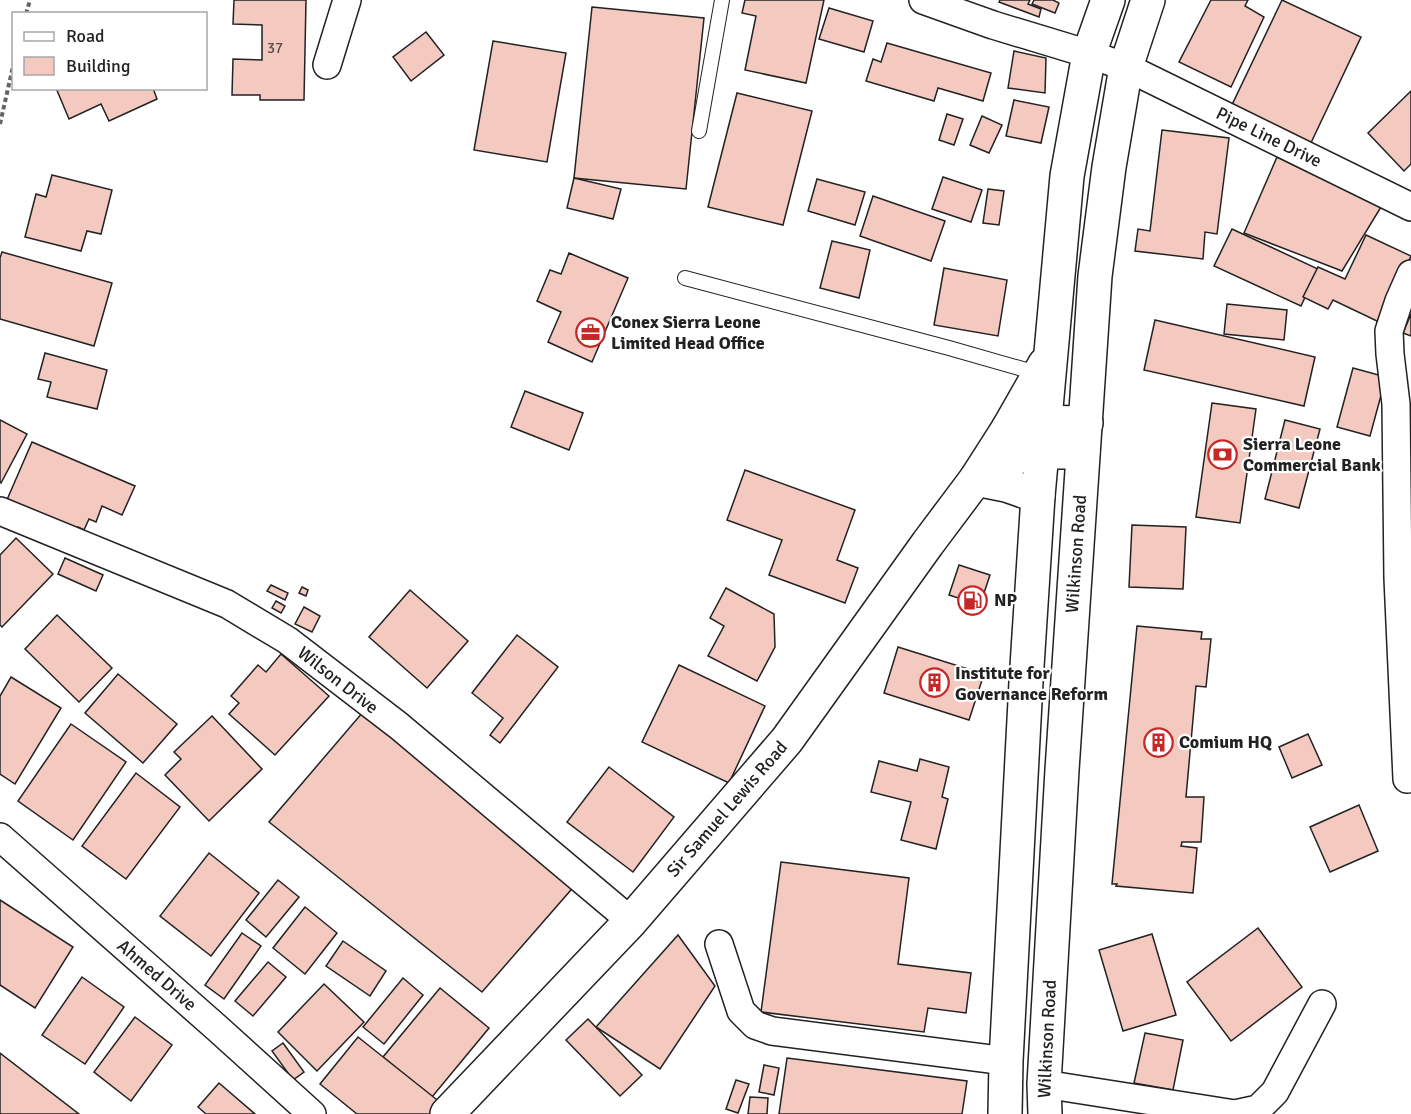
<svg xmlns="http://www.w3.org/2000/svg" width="1411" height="1114" font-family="Signika,sans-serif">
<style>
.building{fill:#f3c9c0;stroke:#222;stroke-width:1.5}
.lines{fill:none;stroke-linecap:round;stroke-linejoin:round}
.service-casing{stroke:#222;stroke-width:16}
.minor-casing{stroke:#222;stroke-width:30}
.secondary-casing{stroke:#222;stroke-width:36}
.primary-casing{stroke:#222;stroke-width:36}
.path{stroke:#646464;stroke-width:4;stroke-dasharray:4.5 3;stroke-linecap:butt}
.service{stroke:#fff;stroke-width:14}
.minor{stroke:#fff;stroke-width:27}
.secondary{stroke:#fff;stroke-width:33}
.primary{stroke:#fff;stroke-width:33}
.labels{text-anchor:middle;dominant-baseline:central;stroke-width:4.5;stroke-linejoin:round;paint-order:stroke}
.number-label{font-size:15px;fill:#564c4a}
.street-label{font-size:18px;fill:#222;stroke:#fff}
.poi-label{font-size:18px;font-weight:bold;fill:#222;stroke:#fff;text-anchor:start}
</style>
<rect width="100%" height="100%" fill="#fff"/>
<g class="building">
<polygon points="234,0 306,0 304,100 260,100 260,95 232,95 233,59 262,60 262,25 233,24"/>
<polygon points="745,0 824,0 806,83 745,70 756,16 742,13"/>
<polygon points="1000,0 1030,0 1028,4 1041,9 1039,17 999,2"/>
<polygon points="1034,0 1053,0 1059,3 1055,13 1032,4"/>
<polygon points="1211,0 1248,0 1245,6 1264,17 1231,87 1179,62"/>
<polygon points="1282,0 1361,37 1309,147 1230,109"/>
<polygon points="592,7 704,18 686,189 574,178"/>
<polygon points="829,8 873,21 864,52 819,39"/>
<polygon points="426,32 444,55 411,81 393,57"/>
<polygon points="493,41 566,53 547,162 474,150"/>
<polygon points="887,43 991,73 983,101 938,88 934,101 866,81 873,59 881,62"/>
<polygon points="1014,51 1046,58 1045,93 1008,88"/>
<polygon points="56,88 153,88 157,99 109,121 101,104 69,119"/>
<polygon points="1411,91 1411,164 1404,171 1368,133"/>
<polygon points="737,93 812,111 783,225 708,207"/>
<polygon points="1014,100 1049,107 1041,143 1006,136"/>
<polygon points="947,114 963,119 954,145 939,140"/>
<polygon points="982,116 1002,125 989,153 970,145"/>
<polygon points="1162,130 1229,138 1217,234 1205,232 1203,259 1135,251 1138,229 1150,231"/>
<polygon points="1277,157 1381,207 1342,271 1244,233"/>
<polygon points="52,175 112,190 101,234 87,231 81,251 25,237 36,194 46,197"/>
<polygon points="943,177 982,190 971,222 932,209"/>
<polygon points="574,178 621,189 613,219 567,208"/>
<polygon points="817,179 865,192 855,225 808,211"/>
<polygon points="988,189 1004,191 999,225 983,223"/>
<polygon points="873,196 945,221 931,261 860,236"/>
<polygon points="1232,229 1318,269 1301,306 1214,266"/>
<polygon points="1366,235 1411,256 1379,322 1333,300 1328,309 1303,297 1318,267 1345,279"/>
<polygon points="832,241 870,250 859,298 820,288"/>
<polygon points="2,252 112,283 94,346 0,319 0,258"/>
<polygon points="569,253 628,278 592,362 548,342 561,312 537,301 550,270 561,274"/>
<polygon points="944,268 1007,280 998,336 934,325"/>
<polygon points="1227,304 1287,310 1284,340 1224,334"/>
<polygon points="1411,314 1411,336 1403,333"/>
<polygon points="1155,320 1315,357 1304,406 1144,370"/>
<polygon points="45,353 107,370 97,409 47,397 51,382 38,379"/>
<polygon points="1353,368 1386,377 1370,436 1337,427"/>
<polygon points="525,391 583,413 569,450 511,427"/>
<polygon points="1212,403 1256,409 1240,523 1196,517"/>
<polygon points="0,420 27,434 1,483 0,482"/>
<polygon points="1285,420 1320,429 1299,508 1265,499"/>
<polygon points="32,442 135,486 122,515 102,506 96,522 89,519 84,530 78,527 75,531 6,502"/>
<polygon points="745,470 855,510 837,560 858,568 845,603 769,575 782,540 727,520"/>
<polygon points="1132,525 1186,527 1183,589 1129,587"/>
<polygon points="16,538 53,574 2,627 0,625 0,555"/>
<polygon points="65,558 103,575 96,591 58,574"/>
<polygon points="959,565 990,575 980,605 949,595"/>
<polygon points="271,585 288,593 285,600 267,591"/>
<polygon points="302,587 308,590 306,596 299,593"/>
<polygon points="726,588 774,614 775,647 757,681 708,656 724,626 710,618"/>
<polygon points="410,590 468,641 427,688 369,637"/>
<polygon points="276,601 285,606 281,613 272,608"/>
<polygon points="304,607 320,616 312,632 295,624"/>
<polygon points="57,615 112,668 79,702 25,649"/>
<polygon points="1137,626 1202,632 1201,639 1211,639 1206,687 1196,686 1186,797 1204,797 1201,842 1182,842 1181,846 1197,848 1193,893 1116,886 1117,884 1112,884"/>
<polygon points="517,635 558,667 500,743 490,735 503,718 472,693"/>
<polygon points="898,647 984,674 969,720 884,693"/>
<polygon points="281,654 329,696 275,755 229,714 239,703 231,696 258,665 266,672"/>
<polygon points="679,665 765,706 729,783 642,742"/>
<polygon points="118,674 177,724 143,763 85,713"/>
<polygon points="11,677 61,708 15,784 0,774 0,696"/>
<polygon points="363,712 577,883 482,992 269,822"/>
<polygon points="212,716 262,769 209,821 165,775 181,759 174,752"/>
<polygon points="71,724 126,762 73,840 18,801"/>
<polygon points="1308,734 1322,765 1292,778 1279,747"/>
<polygon points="920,759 949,767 942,797 948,799 936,849 901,840 911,802 871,792 879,761 917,771"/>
<polygon points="609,767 674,817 633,872 567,822"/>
<polygon points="136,773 180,807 126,879 82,846"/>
<polygon points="1359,805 1378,851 1330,872 1310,827"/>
<polygon points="209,853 259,893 211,956 160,916"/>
<polygon points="781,862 909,878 898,964 971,973 966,1013 928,1008 924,1032 761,1012"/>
<polygon points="278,880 299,897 266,937 246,920"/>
<polygon points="0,900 73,947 35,1008 0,985"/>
<polygon points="305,907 337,933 305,974 273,948"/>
<polygon points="1258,928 1302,987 1231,1041 1187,982"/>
<polygon points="242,933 261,946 224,999 205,985"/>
<polygon points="1152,934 1176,1015 1123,1031 1099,950"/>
<polygon points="678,935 715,986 660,1069 596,1027"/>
<polygon points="343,941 386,971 370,996 326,966"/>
<polygon points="268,962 286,977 253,1016 235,1001"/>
<polygon points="82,977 124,1007 85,1064 42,1035"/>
<polygon points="403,978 423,995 384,1044 363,1027"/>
<polygon points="324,984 364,1022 317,1071 278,1032"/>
<polygon points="440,988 489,1028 432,1097 383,1057"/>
<polygon points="135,1017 172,1045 131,1101 94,1072"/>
<polygon points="588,1019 642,1075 620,1096 566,1040"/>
<polygon points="1145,1033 1183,1040 1173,1090 1134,1083"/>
<polygon points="358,1037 441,1103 432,1114 357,1114 320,1084"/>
<polygon points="283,1043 304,1072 293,1080 272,1051"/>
<polygon points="0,1053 79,1114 0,1114"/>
<polygon points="787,1058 967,1081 962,1114 779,1114"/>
<polygon points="764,1065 779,1068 774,1095 759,1092"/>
<polygon points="736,1080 749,1084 738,1113 726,1109"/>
<polygon points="219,1083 255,1114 206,1114 198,1107"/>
<polygon points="750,1097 768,1098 767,1114 748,1114"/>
</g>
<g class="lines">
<defs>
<g id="service">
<polyline points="699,131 722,0"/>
<polyline points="685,278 949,348 1040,374"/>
</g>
<g id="minor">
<polyline points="923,0 993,25 1089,54 1126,67 1411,207"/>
<polyline points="327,65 347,0"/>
<polyline points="0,511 227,604 287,640 399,726 631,921"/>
<polyline points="1407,779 1398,578 1396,404 1390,354 1389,331 1399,301 1411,274"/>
<polyline points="0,837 217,1028 312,1114"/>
<polyline points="719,944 741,1011 755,1025 772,1031 1006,1061"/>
<polyline points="1044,1084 1235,1114 1258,1109 1275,1092 1322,1004"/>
</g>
<g id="secondary">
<polyline points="981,477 1019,456 1042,452 1083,452"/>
<path d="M447 1114 631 921 787 740 928 543 976 479 1008 429C1034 421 1059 422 1086 423"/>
</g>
<g id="primary">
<polyline points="1008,429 1045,364"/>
<polyline points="976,479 1006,485 1038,496"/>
<polyline points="1005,1114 1006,1061 1026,682 1038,496 1067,176 1089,54 1108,0"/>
<polyline points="1045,1114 1044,1084 1062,770 1095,276 1109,167 1126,67 1148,0"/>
</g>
</defs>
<use href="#service" class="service-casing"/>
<use href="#minor" class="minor-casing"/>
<use href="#secondary" class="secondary-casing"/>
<use href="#primary" class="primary-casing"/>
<g class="path">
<polyline points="26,14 30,0"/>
<polyline points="0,124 14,62"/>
</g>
<use href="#service" class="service"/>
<use href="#minor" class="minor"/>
<use href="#secondary" class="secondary"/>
<use href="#primary" class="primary"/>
</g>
<defs>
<symbol id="office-ring" viewBox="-11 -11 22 22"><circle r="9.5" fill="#fff" stroke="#c62828" stroke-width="1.5"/><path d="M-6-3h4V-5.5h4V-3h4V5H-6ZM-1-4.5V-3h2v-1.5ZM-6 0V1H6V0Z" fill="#c62828"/></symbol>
<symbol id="bank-ring" viewBox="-11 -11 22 22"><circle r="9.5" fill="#fff" stroke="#c62828" stroke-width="1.5"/><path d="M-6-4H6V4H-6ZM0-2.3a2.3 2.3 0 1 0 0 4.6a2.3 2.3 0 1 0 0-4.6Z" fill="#c62828"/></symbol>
<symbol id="fuel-ring" viewBox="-11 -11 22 22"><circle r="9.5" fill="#fff" stroke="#c62828" stroke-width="1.5"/><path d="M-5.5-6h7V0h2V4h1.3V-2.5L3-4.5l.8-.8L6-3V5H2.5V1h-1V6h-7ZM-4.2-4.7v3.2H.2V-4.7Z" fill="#c62828"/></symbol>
<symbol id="building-ring" viewBox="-11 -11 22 22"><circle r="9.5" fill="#fff" stroke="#c62828" stroke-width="1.5"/><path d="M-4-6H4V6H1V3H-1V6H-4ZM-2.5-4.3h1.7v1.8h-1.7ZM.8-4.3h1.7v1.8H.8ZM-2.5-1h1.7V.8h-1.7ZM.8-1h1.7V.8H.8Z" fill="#c62828"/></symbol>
</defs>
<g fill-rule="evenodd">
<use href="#office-ring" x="574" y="316" width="33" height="33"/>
<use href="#bank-ring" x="1206" y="438" width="33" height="33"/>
<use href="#fuel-ring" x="956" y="584" width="33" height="33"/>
<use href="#building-ring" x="918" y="666" width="33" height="33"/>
<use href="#building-ring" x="1142" y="726" width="33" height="33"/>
</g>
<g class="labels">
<g class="number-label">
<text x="275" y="48">37</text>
</g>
<g class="street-label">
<text transform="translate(1269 137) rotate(26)">Pipe Line Drive</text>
<text transform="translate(1076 554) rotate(-86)">Wilkinson Road</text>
<text transform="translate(338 680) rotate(38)">Wilson Drive</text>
<text transform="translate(727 809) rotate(-49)">Sir Samuel Lewis Road</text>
<text transform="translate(157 975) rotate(41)">Ahmed Drive</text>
<text transform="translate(1047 1039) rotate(-87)">Wilkinson Road</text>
</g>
<g class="poi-label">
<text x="611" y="322">Conex Sierra Leone<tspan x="611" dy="21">Limited Head Office</tspan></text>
<text x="1243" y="444">Sierra Leone<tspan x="1243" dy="21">Commercial Bank</tspan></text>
<text x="994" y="600">NP</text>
<text x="955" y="673">Institute for<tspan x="955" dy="21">Governance Reform</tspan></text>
<text x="1179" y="742">Comium HQ</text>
</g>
</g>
<rect x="12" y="12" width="195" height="78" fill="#ffffff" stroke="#a7a7a7" stroke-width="1.5"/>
<rect x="24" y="32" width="30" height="9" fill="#ffffff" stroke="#a7a7a7" stroke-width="1.5"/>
<text x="66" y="42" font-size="18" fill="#222222">Road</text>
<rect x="24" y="57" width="30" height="18" fill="#f3c9c0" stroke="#a7a7a7" stroke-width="1.5"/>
<text x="66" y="72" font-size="18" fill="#222222">Building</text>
</svg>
